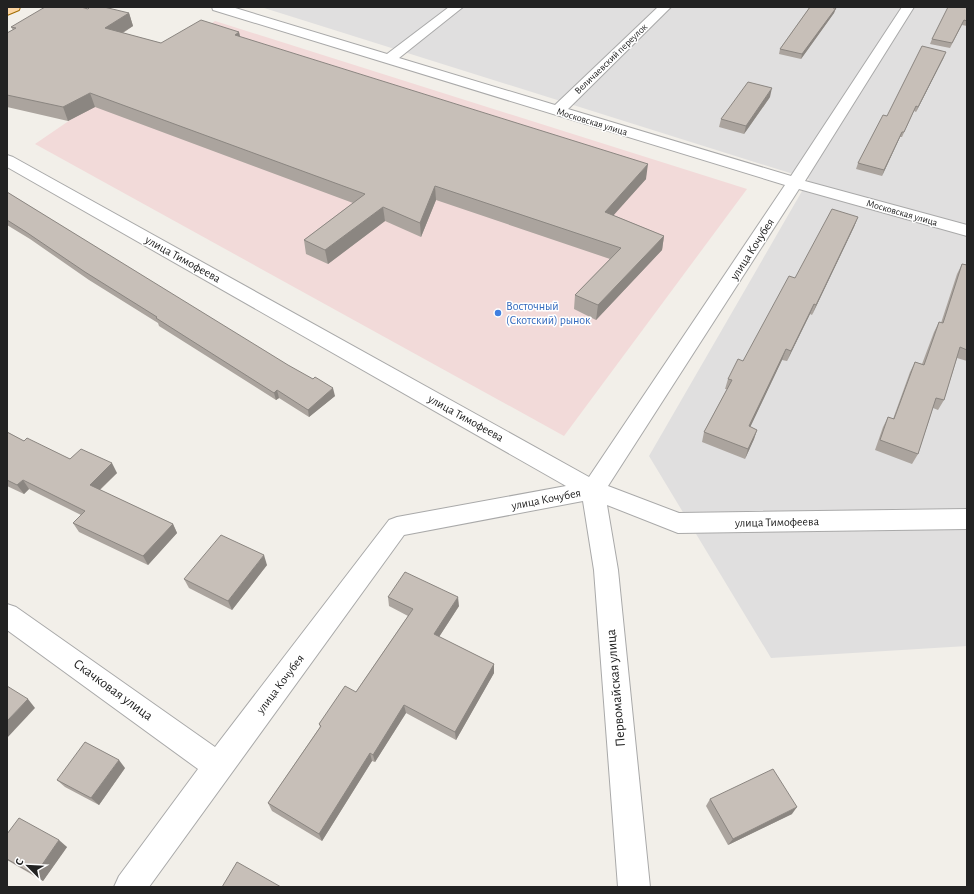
<svg xmlns="http://www.w3.org/2000/svg" width="974" height="894" font-family="'Alegreya Sans',sans-serif">
<style>
.residential{fill:#e0dfdf}
.commercial{fill:#f2dad9}
.lines{fill:none;stroke-linecap:round;stroke-linejoin:round}
.minor-casing{stroke:#a9a9a9;stroke-width:2}
.major-casing{stroke:#a06b00;stroke-width:2}
.minor{fill:#fff;fill-rule:evenodd}
.major{fill:#fcd6a4;fill-rule:evenodd}
.wall{fill:#aba49e}
.shaded-wall{fill:#8b8681}
.building{fill:#c7bfb8;stroke:#8b8681}
.shop-dot{fill:#3f7fe0;stroke:#fff;stroke-width:1.5}
.labels{text-anchor:middle;dominant-baseline:central;stroke-width:3;stroke-linejoin:round;paint-order:stroke}
.far-street-label{font-size:10px;fill:#222;stroke:#fff}
.street-label{font-size:12px;fill:#222;stroke:#fff}
.shop-label{font-size:12px;fill:#366cbe;stroke:#fff;text-anchor:start}
.near-street-label{font-size:14px;fill:#222;stroke:#fff}
</style>
<rect width="100%" height="100%" fill="#f2efe9"/>
<polygon class="residential" points="261,7 967,7 967,646 771,658 649,456 809,179"/>
<polygon class="commercial" points="215,21 747,189 564,436 35,144"/>
<g class="lines">
<defs>
<polygon id="minor" points="212,7 232,7 387,54 449,7 463,7 399,58 555,105 658,7 671,7 568,109 791,176 902,7 914,7 805,181 967,225 967,236 799,189 608,486 679,513 967,509 967,529 678,533 607,505 618,570 650,887 618,887 594,570 583,501 404,535 149,887 114,887 119,876 198,769 7,630 7,604 16,607 215,747 389,520 397,517 566,486 7,167 7,155 13,157 589,477 785,185 213,10"/>
<polygon id="major" points="7,7 20,7 19,10 7,15"/>
</defs>
<use href="#minor" class="minor-casing"/>
<use href="#major" class="major-casing"/>
<use href="#minor" class="minor"/>
<use href="#major" class="major"/>
</g>
<g class="wall">
<polygon points="810,7 835,7 834,8 836,8 834,13 801,59 779,54 780,49"/>
<polygon points="967,7 967,26 962,25 950,48 930,44 932,39"/>
<polygon points="88,9 129,13 133,26 123,33 161,43 239,32 240,37 646,179 613,215 664,236 662,250 596,320 574,309 575,295 610,259 436,200 421,237 385,221 328,264 306,254 304,240 353,203 95,107 68,121 7,107 7,33 13,30 11,27"/>
<polygon points="944,57 916,112 914,111 902,137 900,137 882,176 856,169 858,163 887,116"/>
<polygon points="770,97 744,134 719,127 721,119"/>
<polygon points="7,192 335,396 309,417 279,398 276,400 159,326 158,323 89,280 30,239 7,225"/>
<polygon points="858,217 854,227 812,315 810,314 787,361 782,360 750,427 757,430 754,439 745,459 702,442 704,432 727,389 725,389 728,379"/>
<polygon points="962,264 967,265 967,361 957,358 944,400 938,410 933,408 918,454 912,464 875,450 883,427 888,417 893,419 910,372 915,362 922,364 934,332 939,322 941,323 957,274"/>
<polygon points="7,432 24,441 70,459 117,473 100,490 173,524 177,533 148,565 79,532 73,523 81,515 29,489 24,494 7,486"/>
<polygon points="267,565 232,610 189,588 184,579"/>
<polygon points="388,597 459,606 439,637 494,664 494,673 456,740 406,713 375,762 372,761 322,841 272,811 268,803 320,727 319,724 356,692 408,616 389,606"/>
<polygon points="125,768 99,805 65,787 57,780"/>
<polygon points="710,799 792,814 728,845 706,806"/>
<polygon points="7,834 67,847 43,881 7,860"/>
</g>
<g class="shaded-wall">
<polygon points="836,8 834,13 801,59 802,54"/>
<polygon points="129,13 133,26 109,41 105,28"/>
<polygon points="239,32 242,46 235,35"/>
<polygon points="946,52 944,57 916,112 918,107"/>
<polygon points="772,88 770,97 744,134 746,126"/>
<polygon points="90,93 95,107 68,121 63,107"/>
<polygon points="902,132 900,137 882,176 884,170"/>
<polygon points="648,164 646,179 604,226 605,212"/>
<polygon points="435,186 436,200 421,237 420,223"/>
<polygon points="383,207 385,221 328,264 325,250"/>
<polygon points="858,217 854,227 812,315 816,305"/>
<polygon points="664,236 662,250 596,320 598,305"/>
<polygon points="814,304 810,314 787,361 791,351"/>
<polygon points="786,349 782,360 746,436 749,426"/>
<polygon points="333,388 335,396 309,417 308,410"/>
<polygon points="277,390 279,398 276,400 274,393"/>
<polygon points="757,430 754,439 745,459 748,449"/>
<polygon points="112,463 117,473 95,494 90,485"/>
<polygon points="23,480 29,489 24,494 17,485"/>
<polygon points="173,524 177,533 148,565 143,556"/>
<polygon points="264,555 267,565 232,610 228,601"/>
<polygon points="458,597 459,606 435,643 434,634"/>
<polygon points="494,664 494,673 456,740 455,732"/>
<polygon points="28,699 35,708 7,738 7,721"/>
<polygon points="404,705 406,713 375,762 373,755"/>
<polygon points="370,753 372,761 322,841 319,834"/>
<polygon points="119,760 125,768 99,805 91,798"/>
<polygon points="797,807 792,814 728,845 733,839"/>
<polygon points="59,840 67,847 43,881 35,875"/>
</g>
<g class="building">
<polygon points="45,7 81,7 88,9 90,7 104,7 129,13 105,28 161,43 201,20 239,32 235,35 648,164 605,212 664,236 598,305 575,295 621,248 435,186 420,223 383,207 325,250 304,240 365,194 90,93 63,107 7,95 7,33 16,28 11,27"/>
<polygon points="810,7 833,7 833,8 836,8 802,54 780,49"/>
<polygon points="948,7 967,7 967,21 964,20 952,43 932,39"/>
<polygon points="922,46 946,52 918,107 916,106 904,132 902,132 884,170 858,163 883,115 887,116"/>
<polygon points="748,82 772,88 746,126 721,119"/>
<polygon points="7,192 288,365 313,379 315,377 333,388 308,410 277,390 274,393 156,318 157,317 85,272 26,232 7,220"/>
<polygon points="832,209 858,217 816,305 814,304 791,351 786,349 749,426 757,430 748,449 704,432 732,380 728,379 738,359 743,361 789,276 795,278"/>
<polygon points="962,264 967,265 967,350 960,347 944,400 936,398 918,454 880,440 888,417 894,419 915,362 924,365 939,322 943,323"/>
<polygon points="7,432 24,441 27,438 70,459 81,449 112,463 90,485 173,524 143,556 73,523 85,511 23,480 17,485 7,480"/>
<polygon points="221,535 264,555 228,601 184,579"/>
<polygon points="405,572 458,597 434,634 494,664 455,732 404,705 373,755 370,753 319,834 268,803 321,726 319,724 345,686 356,692 413,609 388,597"/>
<polygon points="7,686 28,699 7,721"/>
<polygon points="85,742 119,760 91,798 57,780"/>
<polygon points="773,769 797,807 733,839 710,799"/>
<polygon points="19,818 59,840 35,875 7,859 7,834"/>
<polygon points="237,862 281,887 222,887"/>
</g>
<circle class="shop-dot" cx="498" cy="313" r="4"/>
<g class="labels">
<g class="far-street-label">
<text transform="translate(611 59) rotate(-44)">Величаевский переулок</text>
<text transform="translate(592 122) rotate(17)">Московская улица</text>
<text transform="translate(902 213) rotate(16)">Московская улица</text>
</g>
<g class="street-label">
<text transform="translate(752 249) rotate(-57)">улица Кочубея</text>
<text transform="translate(183 259) rotate(29)">улица Тимофеева</text>
<text transform="translate(466 418) rotate(29)">улица Тимофеева</text>
<text transform="translate(546 499) rotate(-11)">улица Кочубея</text>
<text transform="translate(777 522) rotate(-1)">улица Тимофеева</text>
<text transform="translate(280 684) rotate(-53)">улица Кочубея</text>
</g>
<g class="shop-label">
<text x="506" y="306">Восточный<tspan x="506" dy="14">(Скотский) рынок</tspan></text>
</g>
<g class="near-street-label">
<text transform="translate(616 688) rotate(-95)">Первомайская улица</text>
<text transform="translate(113 690) rotate(36)">Скачковая улица</text>
</g>
</g>
<rect width="974" height="894" fill="none" stroke="#222222" stroke-width="16"/>
<g transform="translate(28 866) rotate(294)" stroke="#ffffff" stroke-width="3" paint-order="stroke">
<path d="M0-3L7 15L0 10L-7 15Z" fill="#222222"/>
<text y="-6" font-size="11" font-weight="bold" text-anchor="middle" fill="#222222">С</text>
</g>
</svg>
